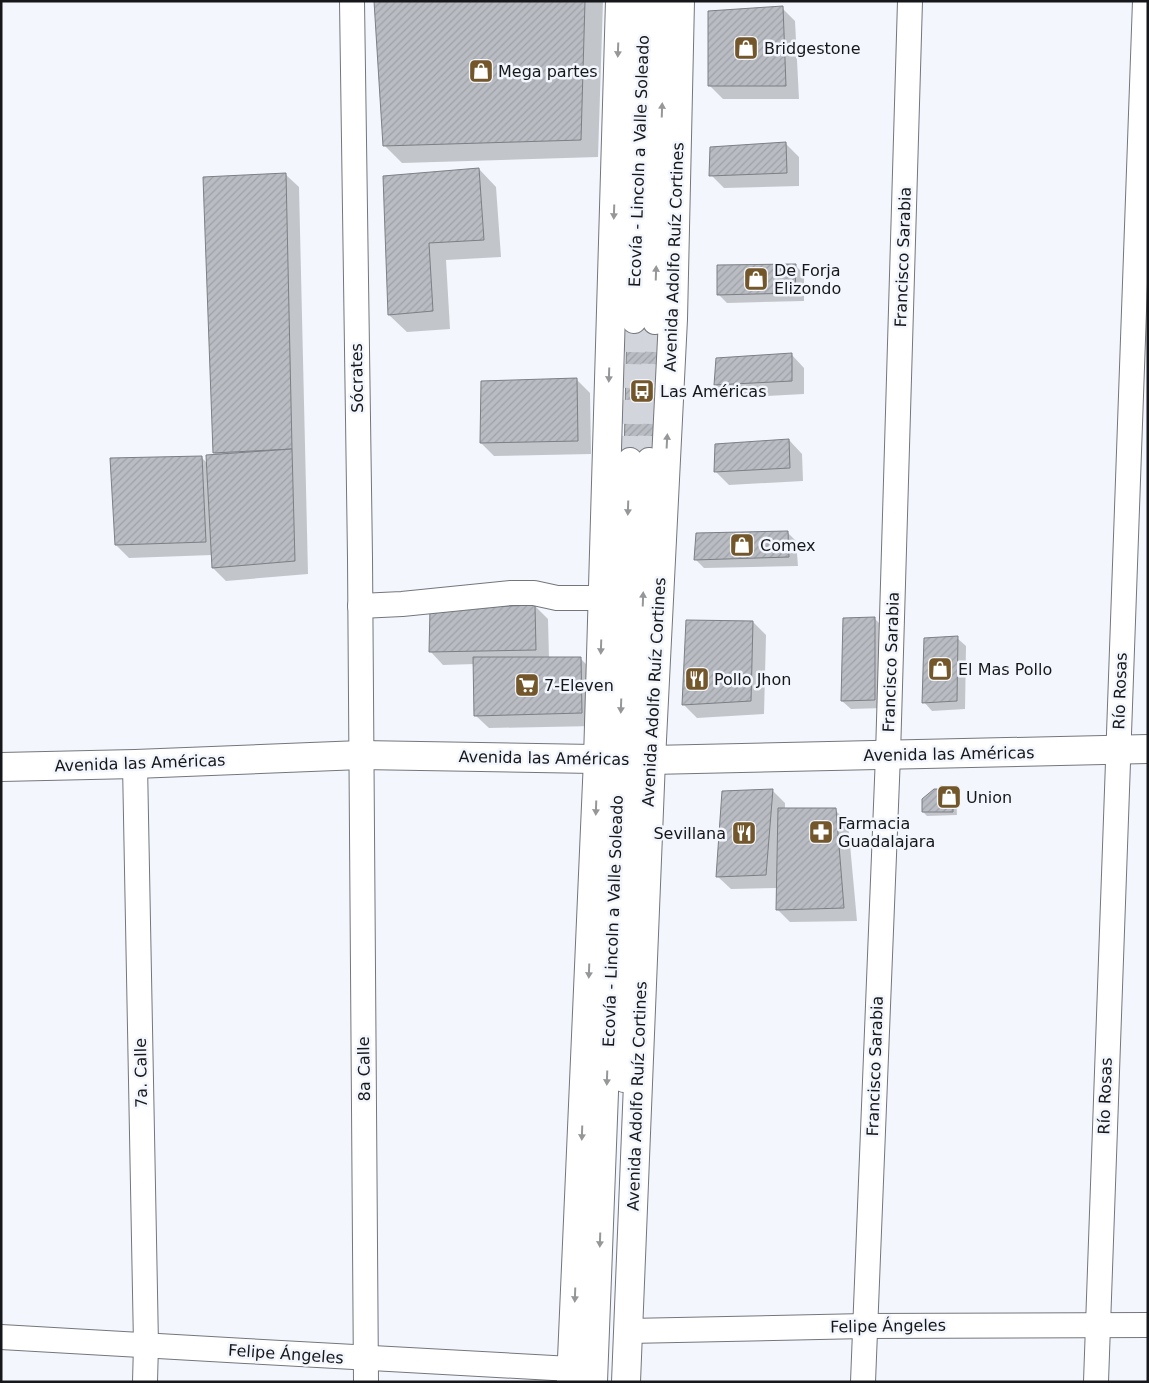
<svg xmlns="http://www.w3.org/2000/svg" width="1149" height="1383" font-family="'DejaVu Sans',sans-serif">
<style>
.shadow{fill:#0003}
.building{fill:url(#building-hatch);stroke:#7c7f84}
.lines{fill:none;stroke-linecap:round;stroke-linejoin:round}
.minor-tunnel{stroke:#d2d5db;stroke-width:24;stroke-dasharray:24 12;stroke-linecap:butt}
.minor-casing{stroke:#73767c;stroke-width:26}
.major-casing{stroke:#73767c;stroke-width:30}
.minor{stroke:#fff;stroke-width:24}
.major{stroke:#fff;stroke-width:28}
.oneway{fill:#969798}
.labels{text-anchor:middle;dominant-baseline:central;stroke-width:5;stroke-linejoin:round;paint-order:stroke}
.poi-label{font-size:16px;fill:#16171a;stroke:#f3f7fd;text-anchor:start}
.street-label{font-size:16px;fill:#16171a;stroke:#f3f7fd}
</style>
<defs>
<pattern id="building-hatch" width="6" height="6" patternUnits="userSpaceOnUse" patternTransform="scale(1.25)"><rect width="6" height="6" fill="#b9bdc3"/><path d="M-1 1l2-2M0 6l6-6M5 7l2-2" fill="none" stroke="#9ea2a7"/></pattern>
</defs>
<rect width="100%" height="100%" fill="#f3f7fd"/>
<g class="shadow">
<polygon points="376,1 603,1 598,157 402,163 384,145"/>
<polygon points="782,8 795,21 799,99 723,99 710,86"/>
<polygon points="786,144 799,157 799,186 724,188 711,175"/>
<polygon points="479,169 496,187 501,257 446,260 450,329 407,332 389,315 384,177"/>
<polygon points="285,174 299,187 308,574 226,581 213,568 212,555 129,558 116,545 201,457 207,463 217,456 214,453"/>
<polygon points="795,265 804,274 804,301 727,303 718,294"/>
<polygon points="791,354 804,368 804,394 729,398 716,385"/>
<polygon points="577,380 590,393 591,454 494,456 481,443"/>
<polygon points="789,440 802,454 803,481 729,485 715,471"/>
<polygon points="787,532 796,541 798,566 704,568 696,560"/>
<polygon points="535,606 548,619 549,658 580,658 593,671 595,726 489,728 475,715 475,664 443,665 430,651"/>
<polygon points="874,618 883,627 883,708 851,709 842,701"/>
<polygon points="687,622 753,622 766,635 764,714 697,718 684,705"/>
<polygon points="957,638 966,646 965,709 932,711 924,702"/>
<polygon points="772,790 785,803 785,809 835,810 848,823 857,921 790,922 777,909 777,888 731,889 717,876"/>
<polygon points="952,791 956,795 957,815 927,816 923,812"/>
</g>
<g class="building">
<polygon points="374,1 585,1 581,140 383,146"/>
<polygon points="783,6 786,86 708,86 708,11"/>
<polygon points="786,142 787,173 709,176 710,147"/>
<polygon points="479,168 484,240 429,243 433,311 388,315 383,176"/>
<polygon points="286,173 292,449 213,453 203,177"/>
<polygon points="796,264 795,293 717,295 717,265"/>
<polygon points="627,321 661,322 656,460 624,460"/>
<polygon points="792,353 792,381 714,385 716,358"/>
<polygon points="577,378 578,441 480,443 481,381"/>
<polygon points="789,439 790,468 714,472 715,444"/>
<polygon points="292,449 295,561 212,568 206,455"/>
<polygon points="202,456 206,542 115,545 110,458"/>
<polygon points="788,531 789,557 694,560 696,533"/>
<polygon points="535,605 536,650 429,652 430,609"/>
<polygon points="875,617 875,700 841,701 843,618"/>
<polygon points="686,620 753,621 751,701 682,705"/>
<polygon points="958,636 957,701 922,703 924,638"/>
<polygon points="473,657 581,657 582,713 474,716"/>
<polygon points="773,789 766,875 716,877 722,791"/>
<polygon points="934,789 953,789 953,812 922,812 922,799"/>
<polygon points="778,808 836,808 844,908 776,910"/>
</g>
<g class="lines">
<g class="minor-tunnel">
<polyline points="630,460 634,321"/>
<polyline points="649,460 655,322"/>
</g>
<defs>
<g id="minor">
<polyline points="352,1 360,558 366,1382"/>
<polyline points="634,321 645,1"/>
<polyline points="655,322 665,1"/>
<polyline points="360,606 402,604 511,593 534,593 557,598 603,598"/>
<polyline points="135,764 146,1345 145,1382"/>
<polyline points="624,1080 649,460"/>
<polyline points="628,1331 865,1326 1148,1325"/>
<path d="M1 1337C191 1347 381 1360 571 1369"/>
<polyline points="595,1382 630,460"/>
<polyline points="863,1382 888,755 910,1"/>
<polyline points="1096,1382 1145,1"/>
</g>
<g id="major">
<polyline points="1,767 135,764 361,755 651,760 1148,749"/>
<polyline points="571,1382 598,759 620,1"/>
<polyline points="626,1382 651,760 673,319 680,1"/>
</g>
</defs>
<use href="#minor" class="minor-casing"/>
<use href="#major" class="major-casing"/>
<use href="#minor" class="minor"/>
<use href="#major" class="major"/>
</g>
<defs><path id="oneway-solid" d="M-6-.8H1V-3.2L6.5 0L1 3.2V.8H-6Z" transform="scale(1.25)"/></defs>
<g class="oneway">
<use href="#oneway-solid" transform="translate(618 50) rotate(92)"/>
<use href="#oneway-solid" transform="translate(662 110) rotate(-88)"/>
<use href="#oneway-solid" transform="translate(614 212) rotate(92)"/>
<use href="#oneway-solid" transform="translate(656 273) rotate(-88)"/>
<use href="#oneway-solid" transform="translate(609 375) rotate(92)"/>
<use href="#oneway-solid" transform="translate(667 441) rotate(-87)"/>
<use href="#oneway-solid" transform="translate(628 508) rotate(92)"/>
<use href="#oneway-solid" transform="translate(643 599) rotate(-88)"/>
<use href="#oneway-solid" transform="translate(601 647) rotate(92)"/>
<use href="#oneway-solid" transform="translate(621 706) rotate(92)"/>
<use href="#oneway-solid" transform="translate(596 808) rotate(92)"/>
<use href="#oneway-solid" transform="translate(589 971) rotate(92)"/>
<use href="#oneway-solid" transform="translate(607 1078) rotate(92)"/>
<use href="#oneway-solid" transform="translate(582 1133) rotate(92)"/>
<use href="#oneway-solid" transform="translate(600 1240) rotate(92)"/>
<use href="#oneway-solid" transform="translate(575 1295) rotate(92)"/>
</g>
<defs>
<symbol id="shop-square" viewBox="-11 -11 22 22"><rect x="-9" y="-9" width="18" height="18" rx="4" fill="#73572a" stroke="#f3f7fd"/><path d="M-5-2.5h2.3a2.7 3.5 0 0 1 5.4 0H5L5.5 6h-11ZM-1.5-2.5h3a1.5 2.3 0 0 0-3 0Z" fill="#fff"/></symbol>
<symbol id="bus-square" viewBox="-11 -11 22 22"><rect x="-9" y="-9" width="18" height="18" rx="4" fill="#73572a" stroke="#f3f7fd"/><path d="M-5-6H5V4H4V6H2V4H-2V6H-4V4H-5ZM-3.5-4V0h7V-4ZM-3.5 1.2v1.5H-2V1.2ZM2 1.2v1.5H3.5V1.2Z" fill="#fff"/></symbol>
<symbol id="restaurant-square" viewBox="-11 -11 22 22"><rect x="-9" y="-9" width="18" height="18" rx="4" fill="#73572a" stroke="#f3f7fd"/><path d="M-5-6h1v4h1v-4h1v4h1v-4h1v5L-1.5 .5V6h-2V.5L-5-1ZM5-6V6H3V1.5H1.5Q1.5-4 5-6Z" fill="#fff"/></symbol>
<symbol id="supermarket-square" viewBox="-11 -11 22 22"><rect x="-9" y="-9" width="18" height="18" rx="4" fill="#73572a" stroke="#f3f7fd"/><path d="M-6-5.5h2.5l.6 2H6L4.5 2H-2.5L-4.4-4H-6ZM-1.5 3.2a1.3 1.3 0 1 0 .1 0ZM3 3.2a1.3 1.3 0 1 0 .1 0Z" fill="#fff"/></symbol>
<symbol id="pharmacy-square" viewBox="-11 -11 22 22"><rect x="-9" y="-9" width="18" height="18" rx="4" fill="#73572a" stroke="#f3f7fd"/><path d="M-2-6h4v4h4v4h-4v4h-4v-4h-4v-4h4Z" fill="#fff"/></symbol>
</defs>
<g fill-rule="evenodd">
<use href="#shop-square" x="732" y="34" width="28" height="28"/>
<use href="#shop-square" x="467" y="57" width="28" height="28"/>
<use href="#shop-square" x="742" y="265" width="28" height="28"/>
<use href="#bus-square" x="628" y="377" width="28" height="28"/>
<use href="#shop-square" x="728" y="531" width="28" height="28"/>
<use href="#shop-square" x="926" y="655" width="28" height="28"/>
<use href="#restaurant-square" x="683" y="665" width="28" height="28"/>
<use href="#supermarket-square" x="513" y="671" width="28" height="28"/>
<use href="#shop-square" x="935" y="783" width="28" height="28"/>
<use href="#pharmacy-square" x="807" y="818" width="28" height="28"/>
<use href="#restaurant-square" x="730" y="819" width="28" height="28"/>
</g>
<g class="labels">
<g class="poi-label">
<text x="764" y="48">Bridgestone</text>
<text x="498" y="71">Mega partes</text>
<text x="774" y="270">De Forja<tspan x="774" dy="18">Elizondo</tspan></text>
<text x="660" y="391">Las Américas</text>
<text x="760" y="545">Comex</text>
<text x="958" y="669">El Mas Pollo</text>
<text x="714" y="679">Pollo Jhon</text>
<text x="544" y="685">7-Eleven</text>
<text x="966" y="797">Union</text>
<text x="838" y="823">Farmacia<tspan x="838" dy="18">Guadalajara</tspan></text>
<text x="726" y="833" text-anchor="end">Sevillana</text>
</g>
<g class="street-label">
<text transform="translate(639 161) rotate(-88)">Ecovía - Lincoln a Valle Soleado</text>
<text transform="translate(674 257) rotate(-88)">Avenida Adolfo Ruíz Cortines</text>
<text transform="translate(903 257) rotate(-88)">Francisco Sarabia</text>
<text transform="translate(357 378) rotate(-91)">Sócrates</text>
<text transform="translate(891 662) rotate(-88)">Francisco Sarabia</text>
<text transform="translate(1120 691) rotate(-88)">Río Rosas</text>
<text transform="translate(654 692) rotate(-87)">Avenida Adolfo Ruíz Cortines</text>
<text transform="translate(949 754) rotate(-1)">Avenida las Américas</text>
<text transform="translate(544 758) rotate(1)">Avenida las Américas</text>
<text transform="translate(140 763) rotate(-2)">Avenida las Américas</text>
<text transform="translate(613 921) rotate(-88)">Ecovía - Lincoln a Valle Soleado</text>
<text transform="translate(875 1066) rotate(-88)">Francisco Sarabia</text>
<text transform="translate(364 1069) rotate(-91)">8a Calle</text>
<text transform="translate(141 1073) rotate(-91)">7a. Calle</text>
<text transform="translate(637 1096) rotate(-88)">Avenida Adolfo Ruíz Cortines</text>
<text transform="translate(1105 1096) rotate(-88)">Río Rosas</text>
<text transform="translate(888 1326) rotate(-1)">Felipe Ángeles</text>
<text transform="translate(286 1354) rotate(4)">Felipe Ángeles</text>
</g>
</g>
<rect width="1149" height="1383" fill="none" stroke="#16171a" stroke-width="5"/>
</svg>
